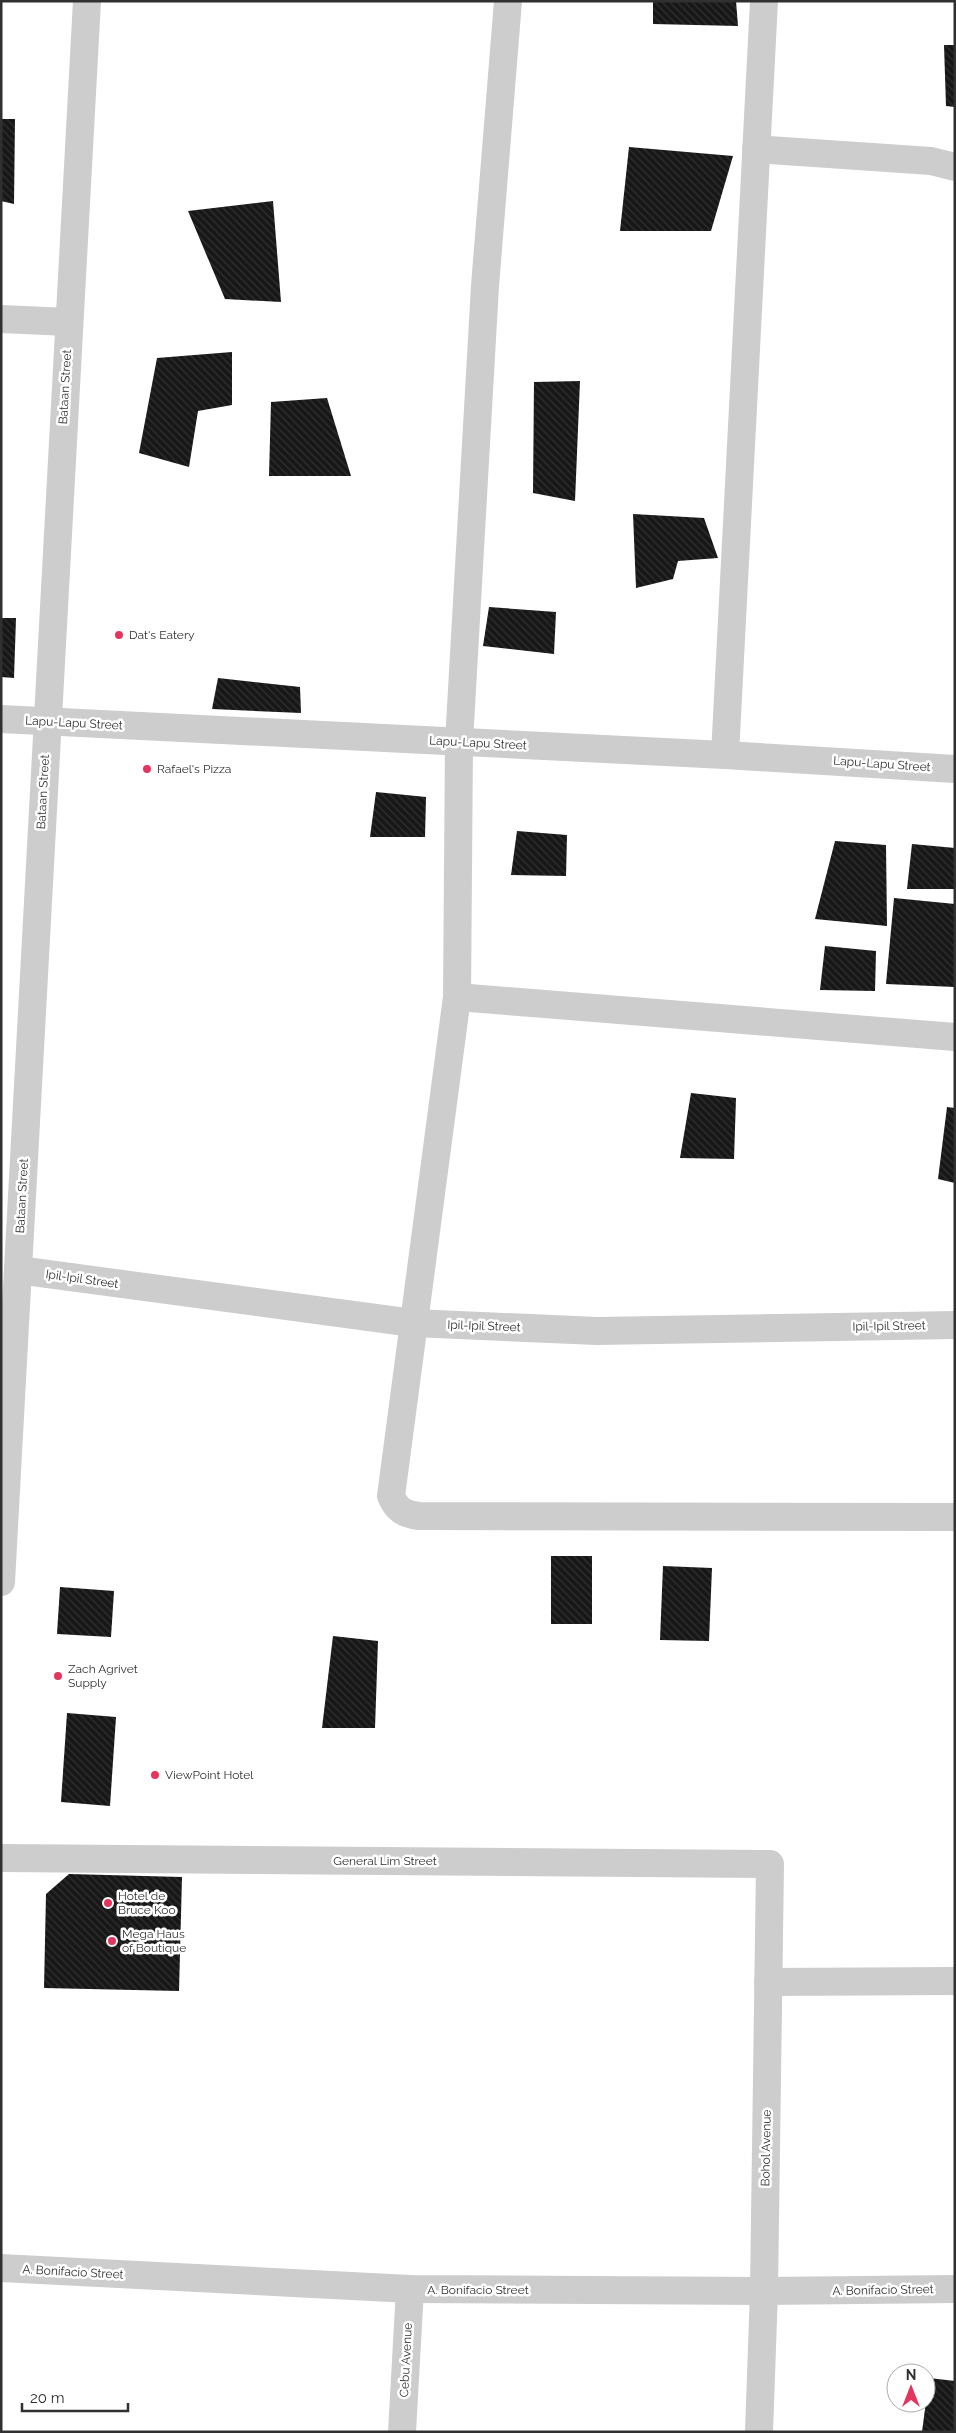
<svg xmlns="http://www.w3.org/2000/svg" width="956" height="2433" font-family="Raleway,sans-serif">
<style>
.building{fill:url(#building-back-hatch)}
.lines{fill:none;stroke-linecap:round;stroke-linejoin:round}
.minor{stroke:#cdcdcd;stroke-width:28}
.tertiary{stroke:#cdcdcd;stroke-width:28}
.poi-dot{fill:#e4355e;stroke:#fff;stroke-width:2}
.labels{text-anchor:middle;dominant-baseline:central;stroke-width:5;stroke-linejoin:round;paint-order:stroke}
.street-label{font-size:12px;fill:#303030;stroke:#fff}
.poi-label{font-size:12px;fill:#303030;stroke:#fff;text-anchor:start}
</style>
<defs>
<pattern id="building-back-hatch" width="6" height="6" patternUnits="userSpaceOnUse" patternTransform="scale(1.25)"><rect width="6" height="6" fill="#171717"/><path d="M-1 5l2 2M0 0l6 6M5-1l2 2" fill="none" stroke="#303030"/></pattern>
</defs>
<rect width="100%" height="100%" fill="#fff"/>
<g class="building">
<polygon points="653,1 736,1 738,26 653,24"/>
<polygon points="944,45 955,45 955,107 946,106"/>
<polygon points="1,119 15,119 14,204 1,201"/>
<polygon points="629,147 733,156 711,231 620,231"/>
<polygon points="273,201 281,302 225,299 188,211"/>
<polygon points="232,352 232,405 198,411 189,467 139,453 157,358"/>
<polygon points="580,381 575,501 533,493 534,382"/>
<polygon points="327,398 351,476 269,476 271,402"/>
<polygon points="633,514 704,518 718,558 678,561 673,579 636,588"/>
<polygon points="489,607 556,612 554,654 483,646"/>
<polygon points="1,618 16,618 14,678 1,677"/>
<polygon points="218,678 300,687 301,713 212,709"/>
<polygon points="376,792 426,797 425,837 370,837"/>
<polygon points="517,831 567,835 566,876 511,875"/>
<polygon points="835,841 886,845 887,926 815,919"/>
<polygon points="912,844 955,848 955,889 907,889"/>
<polygon points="894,898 955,904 955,987 886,984"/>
<polygon points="825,946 876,951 875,991 820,990"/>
<polygon points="691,1093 736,1098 734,1159 680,1158"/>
<polygon points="947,1107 955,1108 955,1183 938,1179"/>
<rect x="551" y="1556" width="41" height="68"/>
<polygon points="663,1566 712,1568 709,1641 660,1640"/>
<polygon points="60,1587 114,1591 111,1637 57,1634"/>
<polygon points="333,1636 378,1641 375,1728 322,1728"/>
<polygon points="67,1713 116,1717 110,1806 61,1802"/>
<polygon points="69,1874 182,1877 179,1991 44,1988 46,1894"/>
<polygon points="929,2378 955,2381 955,2432 922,2432"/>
</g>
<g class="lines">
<g class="minor">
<path d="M508 1 485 286 459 742 457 997 391 1496C397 1510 404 1514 419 1516L955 1517"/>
<polyline points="756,149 931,161 955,167"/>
<polyline points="1,319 69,322"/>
<polyline points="725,755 764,1"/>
<polyline points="457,997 955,1037"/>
<polyline points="18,1270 413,1323 597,1331 955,1325"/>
<polyline points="1,1858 770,1864 764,2291 759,2432"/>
<polyline points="768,1982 955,1981"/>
<polyline points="1,2268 410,2289 764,2291 955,2289"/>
<polyline points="402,2432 410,2289"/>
</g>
<g class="tertiary">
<polyline points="1,719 725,755 955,769"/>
<polyline points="1,1582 87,1"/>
</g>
</g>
<g class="poi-dot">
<circle cx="119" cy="635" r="5"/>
<circle cx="147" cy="769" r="5"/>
<circle cx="58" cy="1676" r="5"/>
<circle cx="155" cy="1775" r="5"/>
<circle cx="108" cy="1903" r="5"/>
<circle cx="112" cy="1941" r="5"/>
</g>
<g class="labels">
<g class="street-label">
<text transform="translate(65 387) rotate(-87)">Bataan Street</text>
<text transform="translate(74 723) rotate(3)">Lapu-Lapu Street</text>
<text transform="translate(478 743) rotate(3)">Lapu-Lapu Street</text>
<text transform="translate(882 764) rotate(4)">Lapu-Lapu Street</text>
<text transform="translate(43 792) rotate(-87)">Bataan Street</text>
<text transform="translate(22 1196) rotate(-87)">Bataan Street</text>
<text transform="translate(82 1279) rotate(8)">Ipil-Ipil Street</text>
<text transform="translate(484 1326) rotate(2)">Ipil-Ipil Street</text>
<text transform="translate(889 1326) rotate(-1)">Ipil-Ipil Street</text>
<text x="385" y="1861">General Lim Street</text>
<text transform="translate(766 2148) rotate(-89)">Bohol Avenue</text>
<text transform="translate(73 2272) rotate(3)">A. Bonifacio Street</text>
<text x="478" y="2290">A. Bonifacio Street</text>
<text transform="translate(883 2290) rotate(-1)">A. Bonifacio Street</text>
<text transform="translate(406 2360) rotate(-87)">Cebu Avenue</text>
</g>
<g class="poi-label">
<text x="129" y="635">Dat's Eatery</text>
<text x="157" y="769">Rafael's Pizza</text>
<text x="68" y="1669">Zach Agrivet<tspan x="68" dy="14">Supply</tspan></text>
<text x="165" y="1775">ViewPoint Hotel</text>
<text x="118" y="1896">Hotel de<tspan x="118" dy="14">Bruce Koo</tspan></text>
<text x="122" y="1934">Mega Haus<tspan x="122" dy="14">of Boutique</tspan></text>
</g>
</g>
<rect width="956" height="2433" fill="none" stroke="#303030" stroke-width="5"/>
<g transform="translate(911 2388)"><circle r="24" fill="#ffffff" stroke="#acacac"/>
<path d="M0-4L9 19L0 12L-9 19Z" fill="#e4355e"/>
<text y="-8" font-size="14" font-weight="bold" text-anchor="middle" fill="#303030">N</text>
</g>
<path d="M22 2403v8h106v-8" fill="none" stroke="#303030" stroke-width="2.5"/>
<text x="30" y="2403" font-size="15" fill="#303030" stroke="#ffffff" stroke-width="4" paint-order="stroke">20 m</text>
</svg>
